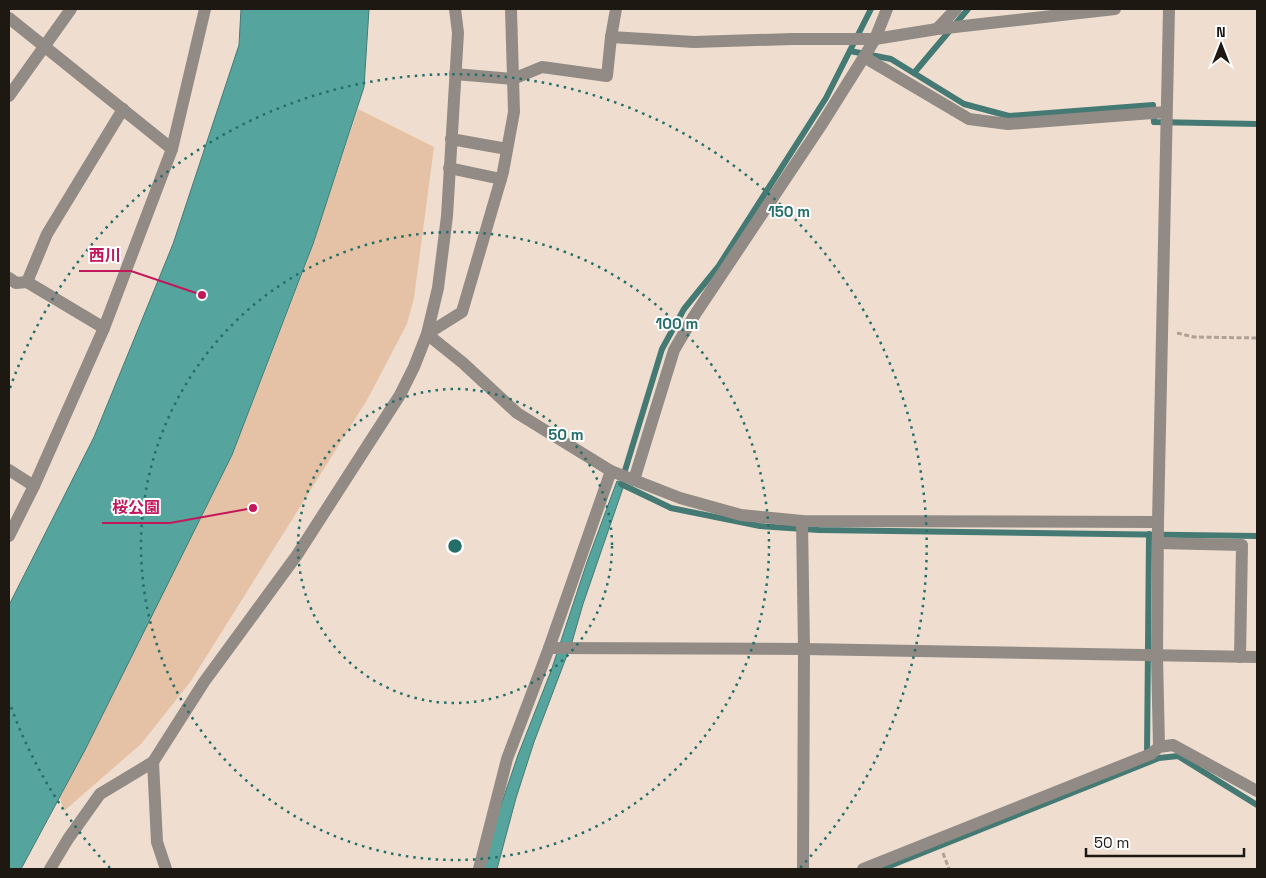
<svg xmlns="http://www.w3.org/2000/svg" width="1266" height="878" font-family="'Space Grotesk','Noto Sans JP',sans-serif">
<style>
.green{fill:#e5c2a6}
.water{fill:#56a49e;stroke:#457a74}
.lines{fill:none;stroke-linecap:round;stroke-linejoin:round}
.stream{stroke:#457a74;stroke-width:6}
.path{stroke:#ada094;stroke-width:3;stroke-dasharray:5 2.5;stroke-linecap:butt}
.minor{stroke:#928b85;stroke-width:12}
.tertiary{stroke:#928b85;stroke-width:12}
.ring{fill:none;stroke:#246e69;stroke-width:2.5;stroke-dasharray:2.5 5}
.centre{fill:#246e69;stroke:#fff;stroke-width:2.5}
.ring-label{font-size:15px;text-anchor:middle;font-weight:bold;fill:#246e69;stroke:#fff;stroke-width:4;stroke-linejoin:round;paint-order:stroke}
.leader{fill:none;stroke:#c2185b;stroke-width:2}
.callout-dot{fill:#c2185b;stroke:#fff;stroke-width:2}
.callout-label{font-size:16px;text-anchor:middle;font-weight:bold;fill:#c2185b;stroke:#fff;stroke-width:4;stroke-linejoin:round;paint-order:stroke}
</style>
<rect width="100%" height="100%" fill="#efded0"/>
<polygon class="green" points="358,109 434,147 414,298 407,324 367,400 191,681 141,744 64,811 60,798 233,454 307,262"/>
<g class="water">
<polygon points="241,9 369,9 364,87 313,244 232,455 85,750 21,869 9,869 9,605 94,437 173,244 239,45"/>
<polygon points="617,481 625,482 583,604 572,642 534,742 516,798 497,869 484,869 498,814 518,755 551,671 587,562"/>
</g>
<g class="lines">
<g class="stream">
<polyline points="850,51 891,59 964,104 1009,116 1153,105 1154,122 1257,124"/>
<polyline points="914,73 968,9"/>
<polyline points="623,477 662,349 684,309 718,267 826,98 871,9"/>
<polyline points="621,484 671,508 760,526 819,530 1257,536"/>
<polyline points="1147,756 1149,534"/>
<polyline points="882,869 1159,758 1178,756 1257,805"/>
</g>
<g class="path">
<polyline points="1177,333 1194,337 1257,338"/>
<polyline points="943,853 949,869"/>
</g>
<g class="minor">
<polyline points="511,9 514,112 503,172 462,312 427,334 463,363 517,413 611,471 680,498 741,515 802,521 1158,522"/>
<polyline points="9,18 172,149"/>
<polyline points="937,29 956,9"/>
<polyline points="611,37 616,9"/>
<polyline points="864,57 969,119 1008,124 1166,112"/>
<polyline points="455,74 513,79 542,67 607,76 611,37 694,42 792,39 875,39 937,29 1115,9"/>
<polyline points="9,96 71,9"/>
<polyline points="451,139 507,149"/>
<polyline points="449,168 501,179"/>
<polyline points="9,278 16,283 27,282 104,328"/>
<polyline points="27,282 47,234 123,109"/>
<polyline points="9,470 34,486"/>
<polyline points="634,480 674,350 694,316 820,127 864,57 875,39 887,9"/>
<polyline points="802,521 804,649 803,869"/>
<polyline points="9,536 34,486 104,328 172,149 205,9"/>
<polyline points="1158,543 1242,545 1240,657"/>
<polyline points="549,648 804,649 1257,657"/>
<polyline points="1159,747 1157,656 1158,522 1169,9"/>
<polyline points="479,869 507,759 549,648 611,471"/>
<polyline points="863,869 1151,754 1159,747 1173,745 1257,791"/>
</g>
<g class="tertiary">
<polyline points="153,762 157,842 166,869"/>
<polyline points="50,869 68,839 100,794 153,762 204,682 297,555 400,395 414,367 427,334 438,288 447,216 458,33 455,9"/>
</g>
</g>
<g class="ring">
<circle cx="455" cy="546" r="157"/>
<circle cx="455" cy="546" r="314"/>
<path d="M110 868A472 472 0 0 1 10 704M10 388A472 472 0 1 1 800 868"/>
</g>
<circle cx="455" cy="546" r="8" class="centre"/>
<g class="ring-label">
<text x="789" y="217">150 m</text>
<text x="677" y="329">100 m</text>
<text x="566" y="440">50 m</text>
</g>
<path class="leader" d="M202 295L131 271H79M253 508L170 523H102"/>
<g class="callout-dot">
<circle cx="202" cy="295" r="5"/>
<circle cx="253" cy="508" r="5"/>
</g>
<g class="callout-label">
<text x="105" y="261">西川</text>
<text x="136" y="513">桜公園</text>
</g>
<rect width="1266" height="878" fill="none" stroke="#1e1813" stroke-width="20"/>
<g transform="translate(1221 45)" stroke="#ffffff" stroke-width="4" paint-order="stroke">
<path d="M0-4L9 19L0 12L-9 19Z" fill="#1e1813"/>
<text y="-8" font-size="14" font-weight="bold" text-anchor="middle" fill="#1e1813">N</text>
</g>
<path d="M1086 848v8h158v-8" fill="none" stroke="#1e1813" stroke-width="2.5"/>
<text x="1094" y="848" font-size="15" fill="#1e1813" stroke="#ffffff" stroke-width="4" paint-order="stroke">50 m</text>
</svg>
